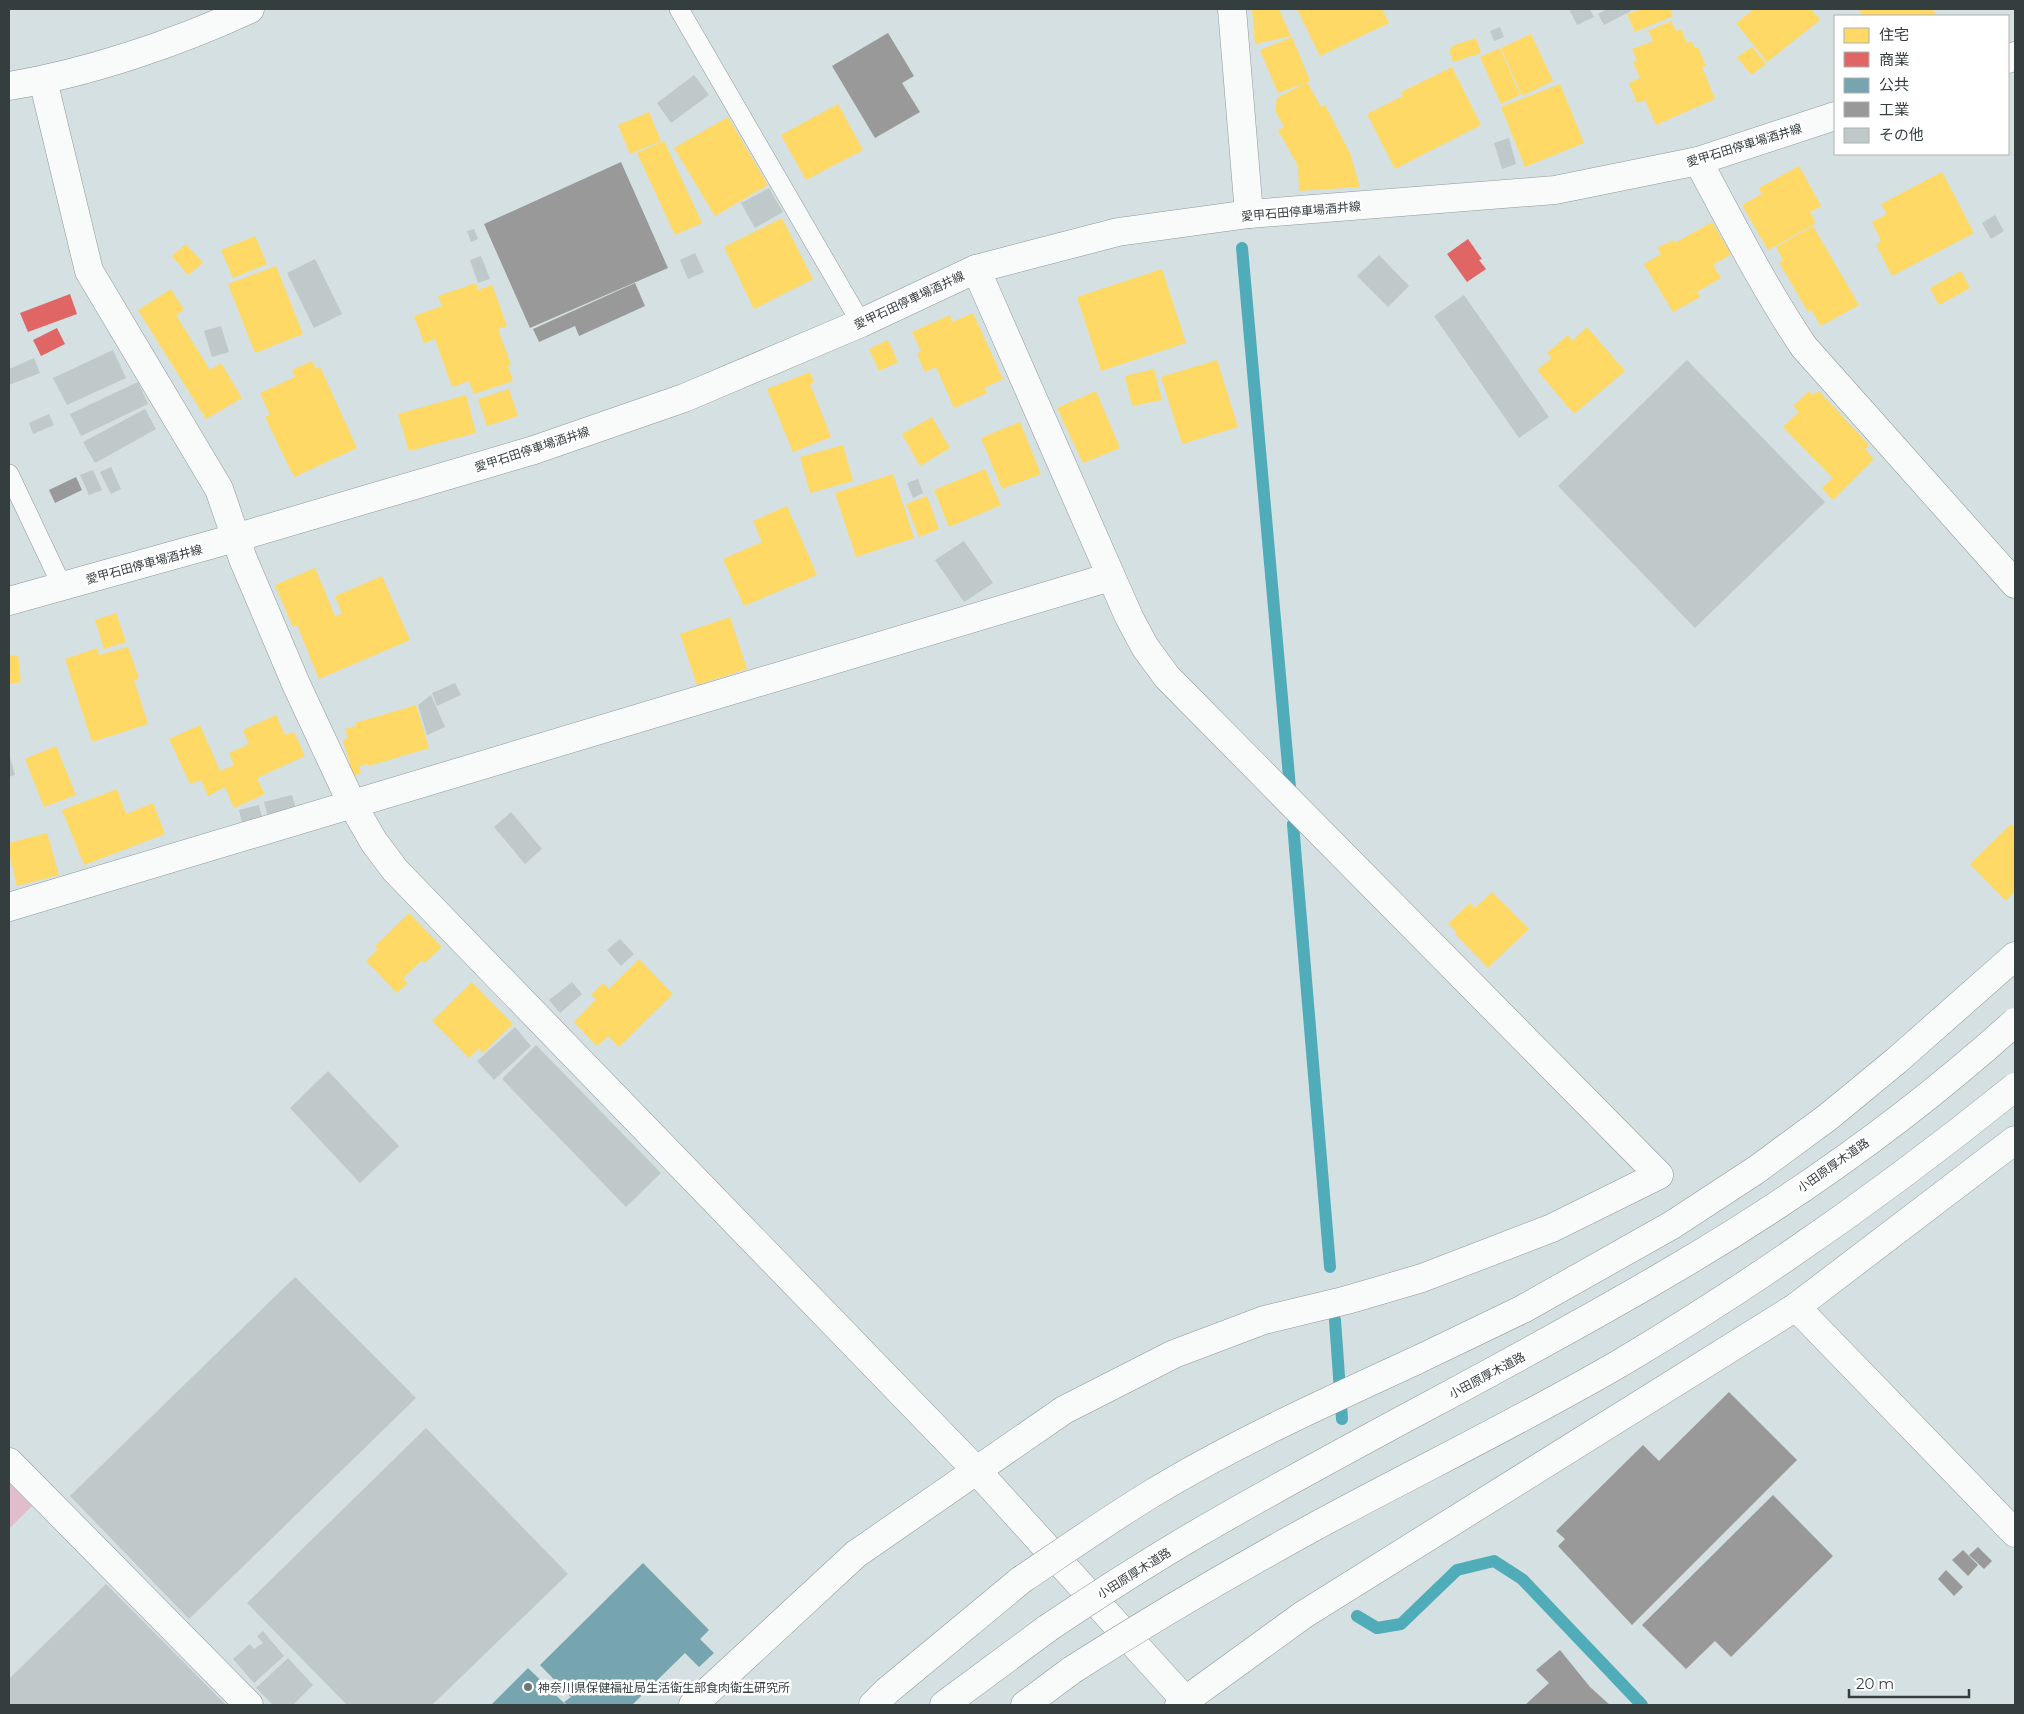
<svg xmlns="http://www.w3.org/2000/svg" width="2024" height="1714" font-family="Montserrat,'Noto Sans JP',sans-serif">
<style>
.green{fill:#e1bdcc}
.homes{fill:#ffd966}
.shops{fill:#e06666}
.public{fill:#76a5af}
.industry{fill:#999}
.lines{fill:none;stroke-linecap:round;stroke-linejoin:round}
.stream{stroke:#4facb8;stroke-width:12}
.building{fill:#c0c9ca}
.service-casing{stroke:#90989a;stroke-width:20}
.minor-casing{stroke:#90989a;stroke-width:29}
.tertiary-casing{stroke:#90989a;stroke-width:29}
.secondary-casing{stroke:#90989a;stroke-width:29}
.motorway-casing{stroke:#90989a;stroke-width:29}
.service{stroke:#f9fafa;stroke-width:19}
.minor{stroke:#f9fafa;stroke-width:28}
.tertiary{stroke:#f9fafa;stroke-width:28}
.secondary{stroke:#f9fafa;stroke-width:28}
.motorway{stroke:#f9fafa;stroke-width:28}
.motorway-bridge-casing{stroke:#90989a;stroke-width:29;stroke-linecap:butt}
.motorway-bridge{stroke:#f9fafa;stroke-width:28}
.poi-dot{fill:#6d7778;stroke:#fff;stroke-width:2}
.labels{text-anchor:middle;dominant-baseline:central;stroke-width:5;stroke-linejoin:round;paint-order:stroke}
.street-label{font-size:12px;fill:#353e3f;stroke:#fff}
.poi-label{font-size:12px;fill:#353e3f;stroke:#fff;text-anchor:start}
</style>
<rect width="100%" height="100%" fill="#d4e0e1"/>
<polygon class="green" points="9,1483 32,1506 9,1529"/>
<g class="homes">
<polygon points="1252,9 1279,9 1291,36 1255,44"/>
<polygon points="1297,9 1382,9 1389,23 1320,56"/>
<polygon points="1642,9 1670,9 1673,16 1635,32 1627,14"/>
<polygon points="1754,9 1811,9 1820,20 1767,62 1736,23"/>
<polygon points="1858,9 1932,9 1936,14 1933,16 1863,16"/>
<polygon points="1671,21 1676,31 1681,29 1687,43 1691,41 1695,48 1698,47 1706,66 1702,67 1715,99 1656,125 1645,100 1637,103 1629,83 1640,78 1633,62 1637,61 1632,49 1653,41 1648,31"/>
<polygon points="1531,34 1553,81 1522,96 1501,48"/>
<polygon points="1292,37 1310,81 1278,93 1260,50"/>
<polygon points="1476,38 1481,53 1453,62 1449,49 1453,48 1452,46"/>
<polygon points="1752,47 1766,64 1751,75 1737,57"/>
<polygon points="1500,48 1520,95 1501,104 1480,57"/>
<polygon points="1452,67 1481,125 1395,169 1367,114 1403,96 1401,92"/>
<polygon points="1307,82 1321,107 1325,105 1350,153 1360,187 1299,191 1298,166 1278,130 1284,127 1275,110 1277,98"/>
<polygon points="1560,84 1584,143 1525,167 1501,107"/>
<polygon points="838,104 863,150 806,180 781,135"/>
<polygon points="649,112 661,141 630,154 618,125"/>
<polygon points="728,117 768,185 715,216 674,148"/>
<polygon points="664,141 702,223 675,235 637,153"/>
<polygon points="1799,166 1821,206 1810,212 1816,223 1768,250 1742,205 1762,194 1759,188"/>
<polygon points="1942,172 1974,233 1892,276 1876,245 1881,241 1872,222 1887,214 1881,204"/>
<polygon points="782,218 813,279 754,309 724,247"/>
<polygon points="1712,222 1731,254 1713,265 1721,278 1697,292 1700,297 1673,312 1644,264 1661,254 1657,248 1673,240 1675,243"/>
<polygon points="1813,226 1859,305 1821,326 1811,310 1808,312 1779,262 1783,260 1776,247"/>
<polygon points="255,236 267,264 233,278 221,250"/>
<polygon points="186,244 203,263 188,275 172,256"/>
<polygon points="276,266 303,334 255,353 228,284"/>
<polygon points="1162,269 1186,343 1101,371 1077,297"/>
<polygon points="1961,271 1970,288 1939,305 1930,288"/>
<polygon points="476,283 478,290 492,285 507,326 498,329 511,365 508,366 513,381 474,394 469,381 452,387 435,339 424,343 414,316 442,306 438,296"/>
<polygon points="171,289 184,310 176,315 210,370 221,363 242,398 206,419 138,310"/>
<polygon points="973,313 1003,379 984,388 987,393 954,408 936,367 925,372 917,354 921,351 912,332 950,315 952,322"/>
<polygon points="1587,327 1625,371 1574,414 1537,370 1552,358 1547,353 1568,335 1572,341"/>
<polygon points="888,340 898,362 879,371 869,349"/>
<polygon points="1217,360 1238,427 1182,444 1161,377"/>
<polygon points="312,361 316,369 320,367 357,448 294,477 265,417 270,415 260,393 295,377 292,370"/>
<polygon points="1154,369 1162,400 1132,406 1125,376"/>
<polygon points="810,372 814,382 810,384 831,437 793,452 767,389"/>
<polygon points="509,389 518,416 487,426 478,399"/>
<polygon points="1096,391 1120,448 1083,463 1057,408"/>
<polygon points="1809,391 1813,395 1819,391 1869,445 1865,449 1874,459 1833,500 1822,488 1833,478 1783,427 1799,412 1793,406"/>
<polygon points="466,395 476,433 409,451 398,414"/>
<polygon points="932,417 950,448 920,466 902,434"/>
<polygon points="1020,422 1041,474 1002,489 981,438"/>
<polygon points="843,445 853,481 810,493 800,457"/>
<polygon points="985,469 1001,505 949,527 934,490"/>
<polygon points="893,474 914,538 856,557 835,493"/>
<polygon points="927,496 939,529 919,537 906,504"/>
<polygon points="787,506 817,575 744,606 723,559 762,542 753,521"/>
<polygon points="315,568 335,616 342,614 335,596 382,576 410,640 319,679 297,625 293,627 275,585"/>
<polygon points="116,613 126,642 104,649 95,620"/>
<polygon points="730,617 747,669 697,685 680,634"/>
<polygon points="128,647 139,678 134,680 148,724 92,742 65,659 97,648 99,655"/>
<polygon points="18,655 21,682 9,684 9,656"/>
<polygon points="416,705 429,748 369,766 368,764 359,766 361,773 353,776 343,740 348,738 345,729 356,726 355,723"/>
<polygon points="276,715 285,735 294,732 305,756 257,778 265,794 234,808 225,787 208,796 201,780 190,784 169,739 200,725 220,771 234,765 229,753 249,744 243,730"/>
<polygon points="56,746 76,795 44,807 25,759"/>
<polygon points="117,789 126,814 153,803 165,834 84,865 62,810"/>
<polygon points="2011,824 2015,828 2015,891 2006,901 1970,864"/>
<polygon points="47,833 59,875 17,886 9,853 9,843"/>
<polygon points="1492,892 1529,929 1488,968 1455,934 1457,932 1448,924 1470,903 1475,908"/>
<polygon points="409,913 442,947 425,963 422,960 403,978 408,983 397,993 366,961 378,949 375,946"/>
<polygon points="639,959 673,994 619,1047 608,1036 597,1046 574,1022 596,999 591,995 603,983 609,989"/>
<polygon points="472,982 513,1024 483,1053 479,1048 469,1058 432,1021"/>
</g>
<g class="shops">
<polygon points="1468,239 1482,259 1479,260 1486,269 1467,282 1447,254"/>
<polygon points="70,294 77,314 28,332 20,313"/>
<polygon points="57,328 65,344 41,356 33,340"/>
</g>
<g class="public">
<polygon points="643,1563 709,1630 700,1639 714,1653 699,1667 685,1653 632,1705 567,1705 564,1702 571,1697 540,1665"/>
<polygon points="528,1668 566,1705 491,1705"/>
</g>
<g class="industry">
<polygon points="888,33 914,76 902,83 920,112 875,138 832,66"/>
<polygon points="621,162 668,268 530,328 484,224"/>
<polygon points="635,283 645,306 579,336 575,326 539,342 533,329"/>
<polygon points="76,477 82,490 55,503 49,490"/>
<polygon points="1729,1392 1797,1460 1632,1625 1558,1546 1565,1539 1556,1531 1643,1445 1659,1461"/>
<polygon points="1773,1495 1833,1556 1731,1657 1715,1641 1686,1669 1642,1625"/>
<polygon points="1978,1547 1992,1561 1984,1569 1969,1555"/>
<polygon points="1963,1550 1978,1565 1968,1576 1952,1560"/>
<polygon points="1946,1570 1963,1587 1954,1596 1938,1579"/>
<polygon points="1560,1650 1590,1687 1610,1705 1525,1705 1549,1683 1536,1670"/>
</g>
<g class="lines">
<g class="stream">
<polyline points="1242,248 1290,788"/>
<polyline points="1293,824 1330,1267"/>
<polyline points="1335,1320 1342,1419"/>
<polyline points="1357,1616 1377,1628 1401,1624 1457,1570 1494,1561 1522,1579 1642,1705"/>
</g>
</g>
<g class="building">
<polygon points="1569,9 1590,9 1594,17 1577,25"/>
<polygon points="1607,9 1630,9 1631,11 1604,25 1598,14"/>
<polygon points="1500,27 1504,37 1494,41 1490,31"/>
<polygon points="694,75 709,95 671,123 657,103"/>
<polygon points="1509,138 1516,164 1502,169 1494,143"/>
<polygon points="769,188 783,212 755,228 741,203"/>
<polygon points="1995,215 2004,231 1991,239 1982,223"/>
<polygon points="474,229 478,239 471,242 467,231"/>
<polygon points="695,253 704,272 688,279 680,260"/>
<polygon points="1379,255 1409,286 1388,307 1357,276"/>
<polygon points="481,256 490,279 478,283 470,260"/>
<polygon points="315,259 342,314 314,328 287,273"/>
<polygon points="1464,295 1549,417 1519,438 1434,316"/>
<polygon points="221,326 229,352 212,357 204,331"/>
<polygon points="113,350 126,378 67,405 53,378"/>
<polygon points="34,358 40,373 9,385 9,369"/>
<polygon points="1687,360 1825,502 1695,628 1558,486"/>
<polygon points="138,382 148,404 81,436 70,414"/>
<polygon points="145,409 156,429 95,463 83,442"/>
<polygon points="49,414 54,425 33,434 29,423"/>
<polygon points="111,467 121,489 111,494 100,472"/>
<polygon points="93,470 102,490 89,495 80,475"/>
<polygon points="918,479 923,493 913,498 907,483"/>
<polygon points="964,541 993,583 964,602 935,560"/>
<polygon points="455,683 461,695 437,706 432,693"/>
<polygon points="431,695 445,727 427,735 418,705"/>
<polygon points="9,754 15,775 9,777"/>
<polygon points="292,795 296,809 268,817 264,802"/>
<polygon points="259,805 262,818 242,823 239,810"/>
<polygon points="511,812 542,849 525,864 494,827"/>
<polygon points="620,939 634,954 621,966 607,950"/>
<polygon points="572,982 582,994 560,1013 549,1000"/>
<polygon points="515,1027 531,1046 494,1080 477,1061"/>
<polygon points="536,1045 661,1173 626,1207 502,1079"/>
<polygon points="328,1071 399,1146 360,1183 290,1108"/>
<polygon points="295,1277 416,1398 189,1619 70,1496"/>
<polygon points="426,1428 568,1574 432,1705 347,1705 247,1603"/>
<polygon points="106,1584 226,1705 9,1705 9,1679"/>
<polygon points="263,1631 284,1656 254,1683 233,1659 250,1644 254,1649 263,1643 257,1636"/>
<polygon points="288,1658 313,1685 293,1705 273,1705 256,1688"/>
</g>
<g class="lines">
<defs>
<g id="service">
<polyline points="679,9 861,323"/>
<polyline points="9,474 62,586"/>
</g>
<g id="minor">
<polyline points="1232,9 1249,214"/>
<polyline points="43,80 89,271 219,489 243,559 296,684 352,804 374,842 395,870 977,1471 1185,1700"/>
<path d="M1698 161C1732 224 1764 288 1804 347L2015 584"/>
<polyline points="9,907 1110,577"/>
<polyline points="1796,1307 2015,1533"/>
<polyline points="9,1462 249,1705"/>
<polyline points="693,1705 856,1554 1064,1410 1174,1354 1264,1320 1347,1300 1422,1278 1552,1228 1659,1175 1167,677 1145,647 1129,617 976,269"/>
<polyline points="1179,1705 1303,1615 1796,1307 2015,1140"/>
</g>
<path id="tertiary" d="M9 86C88 73 177 43 250 9"/>
<g id="secondary">
<polyline points="2008,59 2015,56"/>
<polyline points="9,601 235,538 534,450 684,398 861,323 976,269 1118,232 1249,214 1555,190 1698,161 1835,116"/>
</g>
<g id="motorway">
<polyline points="1415,1361 1523,1309 1672,1225 1756,1170 1828,1117 1896,1061 2015,956"/>
<polyline points="873,1705 887,1691 1021,1580"/>
<polyline points="944,1705 1048,1628"/>
<polyline points="1025,1705 1072,1670"/>
</g>
</defs>
<use href="#service" class="service-casing"/>
<use href="#minor" class="minor-casing"/>
<use href="#tertiary" class="tertiary-casing"/>
<use href="#secondary" class="secondary-casing"/>
<use href="#motorway" class="motorway-casing"/>
<use href="#service" class="service"/>
<use href="#minor" class="minor"/>
<use href="#tertiary" class="tertiary"/>
<use href="#secondary" class="secondary"/>
<use href="#motorway" class="motorway"/>
<defs>
<g id="motorway-bridge">
<path d="M1021 1580C1064 1551 1107 1521 1151 1494 1235 1443 1326 1402 1415 1361"/>
<path d="M1048 1628C1097 1595 1147 1563 1198 1533 1354 1442 1516 1363 1671 1271 1791 1201 1912 1115 2015 1022"/>
<path d="M1072 1670C1150 1620 1230 1573 1312 1528 1415 1472 1521 1421 1622 1362 1760 1280 1890 1188 2015 1087"/>
</g>
</defs>
<use href="#motorway-bridge" class="motorway-bridge-casing"/>
<use href="#motorway-bridge" class="motorway-bridge"/>
</g>
<circle class="poi-dot" cx="528" cy="1687" r="5"/>
<g class="labels">
<g class="street-label">
<text transform="translate(1744 145) rotate(-17)">愛甲石田停車場酒井線</text>
<text transform="translate(1301 211) rotate(-5)">愛甲石田停車場酒井線</text>
<text transform="translate(909 300) rotate(-25)">愛甲石田停車場酒井線</text>
<text transform="translate(532 449) rotate(-18)">愛甲石田停車場酒井線</text>
<text transform="translate(144 564) rotate(-15)">愛甲石田停車場酒井線</text>
<text transform="translate(1833 1165) rotate(-35)">小田原厚木道路</text>
<text transform="translate(1487 1375) rotate(-28)">小田原厚木道路</text>
<text transform="translate(1134 1573) rotate(-32)">小田原厚木道路</text>
</g>
<g class="poi-label">
<text x="538" y="1687">神奈川県保健福祉局生活衛生部食肉衛生研究所</text>
</g>
</g>
<rect width="2024" height="1714" fill="none" stroke="#353e3f" stroke-width="20"/>
<rect x="1834" y="15" width="175" height="140" fill="#ffffff" stroke="#aeb2b2"/>
<rect x="1844" y="28" width="25" height="15" fill="#ffd966" stroke="#aeb2b2"/>
<text x="1879" y="40" font-size="15" fill="#353e3f">住宅</text>
<rect x="1844" y="52" width="25" height="15" fill="#e06666" stroke="#aeb2b2"/>
<text x="1879" y="65" font-size="15" fill="#353e3f">商業</text>
<rect x="1844" y="78" width="25" height="15" fill="#76a5af" stroke="#aeb2b2"/>
<text x="1879" y="90" font-size="15" fill="#353e3f">公共</text>
<rect x="1844" y="102" width="25" height="15" fill="#999999" stroke="#aeb2b2"/>
<text x="1879" y="115" font-size="15" fill="#353e3f">工業</text>
<rect x="1844" y="128" width="25" height="15" fill="#c0c9ca" stroke="#aeb2b2"/>
<text x="1879" y="140" font-size="15" fill="#353e3f">その他</text>
<path d="M1849 1689v8h120v-8" fill="none" stroke="#353e3f" stroke-width="2.5"/>
<text x="1856" y="1689" font-size="15" fill="#353e3f" stroke="#ffffff" stroke-width="4" paint-order="stroke">20 m</text>
</svg>
